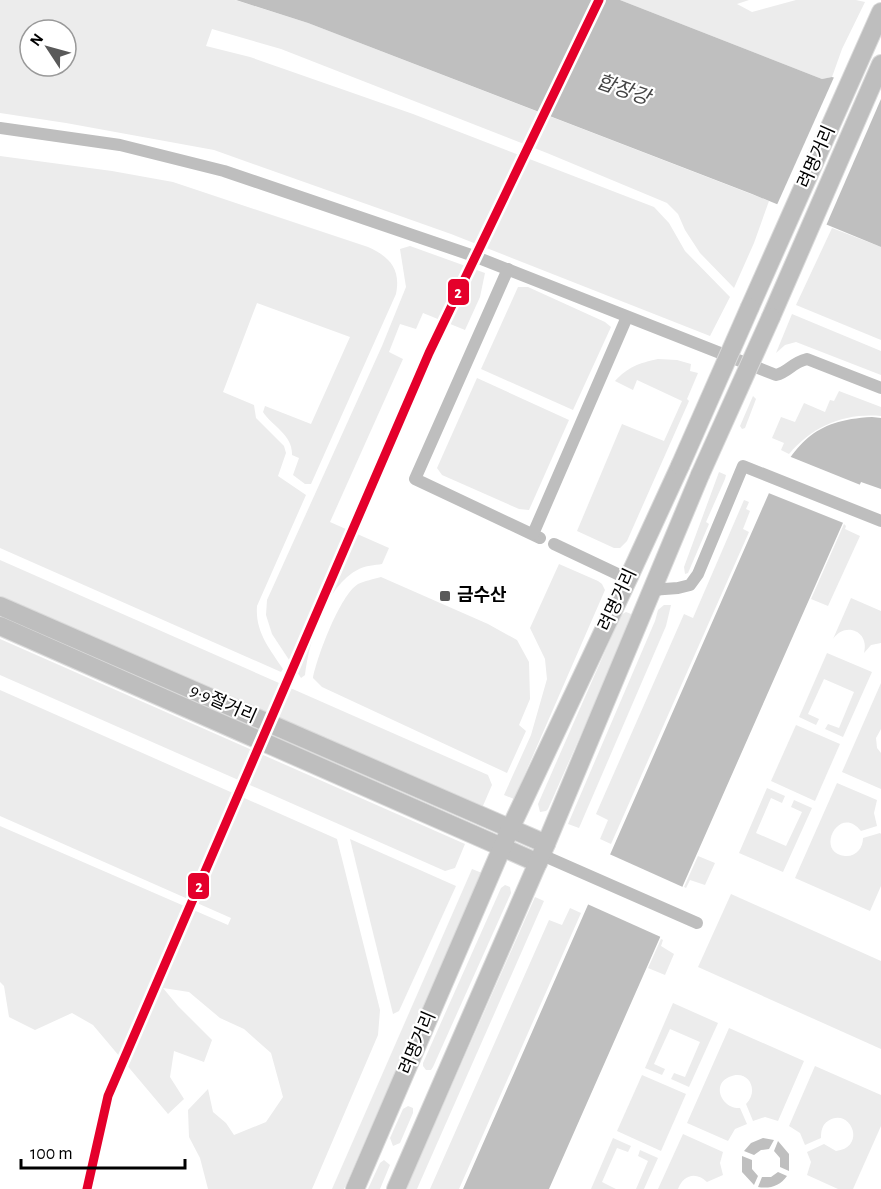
<svg xmlns="http://www.w3.org/2000/svg" width="881" height="1189" font-family="'Alegreya Sans','Noto Sans KR',sans-serif">
<style>
.green{fill:#ececec;fill-rule:evenodd}
.water{fill:#bfbfbf}
.pier{fill:#fff}
.lines{fill:none;stroke-linecap:round;stroke-linejoin:round}
.highway-casing{stroke:#dbdbdb;stroke-width:20}
.minor{stroke:#bebebe;stroke-width:12}
.highway{stroke:#bebebe;stroke-width:18}
.highway-bridge-casing{stroke:#dbdbdb;stroke-width:20;stroke-linecap:butt}
.highway-bridge{stroke:#bebebe;stroke-width:18}
.metro-1-casing{stroke:#fff;stroke-width:14}
.metro-1{stroke:#e4002b;stroke-width:9}
.poi-dot{fill:#595959;stroke:#fff;stroke-width:2}
.labels{text-anchor:middle;dominant-baseline:central;stroke-width:4.5;stroke-linejoin:round;paint-order:stroke}
.street-label{font-size:18px;fill:#000;stroke:#fff}
.poi-label{font-size:18px;font-weight:bold;fill:#000;stroke:#fff;text-anchor:start}
.water-label{font-size:20px;font-style:italic;fill:#444;stroke:#fff}
.line-badge{stroke:#fff;stroke-width:2}
.badge-label{font-size:16px;text-anchor:middle;font-weight:bold;fill:#fff}
</style>
<rect width="100%" height="100%" fill="#fff"/>
<g class="green">
<path d="M0 0H235L308 23 769 201 754 243 734 288 700 253 685 230 678 214 667 203 547 153 281 49 212 29 206 46 250 57 413 114 654 207 669 223 685 251 730 297 710 336 451 234 214 150 66 123 0 113ZM30 30H66V66H30Z"/>
<polygon points="620,0 749,0 737,4 752,12 796,0 856,0 865,2 842,49 832,77 822,79"/>
<path d="M0 156 112 171 173 182 368 247C390 257 401 269 396 294L311 484H305L293 475 299 458 292 455C293 435 273 427 263 412L265 406 311 424 350 337 257 303 223 392 254 405 256 418 284 446 286 453 278 476 306 495 257 606C255 632 270 649 283 669L281 672 0 548Z"/>
<polygon points="832,228 881,247 881,340 796,305"/>
<path d="M410 246 485 273 480 297 465 330 423 313 416 329 400 324 389 352 403 359 330 522 389 548 382 564C375 565 365 566 359 569 325 586 309 641 305 675L301 678 272 634 266 615 267 600 382 346 406 287 400 249Z"/>
<polygon points="518,287 528,287 605,322 611,327 573,410 481,369"/>
<polygon points="792,314 881,351 881,375 796,342 785,345 776,353"/>
<path d="M658 359 677 360 691 364 690 371 698 373 687 399 689 401 627 541 620 548H614L577 531 622 424 664 441 682 401 637 380 633 390 615 381C628 367 639 363 658 359Z"/>
<polygon points="477,378 569,420 529,510 519,509 442,475 437,468"/>
<path d="M839 391 881 407V416C844 413 813 426 789 454L781 450 784 443 772 438 781 417 795 422 804 403 825 412 830 400 834 401Z"/>
<polygon points="753,396 756,399 745,428 742,429 740,426"/>
<polygon points="719,472 726,475 725,479 706,522 709,524 688,573 685,574 684,567"/>
<polygon points="744,500 749,502 746,509 750,511 743,529 749,532 611,844 600,839 608,820 596,814 684,614 693,618"/>
<polygon points="844,524 846,526 845,529 860,536 828,606 811,599"/>
<polygon points="0,560 488,775 492,785 482,808 0,596"/>
<polygon points="559,564 598,581 602,584 605,590 514,799 504,795 531,735 547,679 545,659 530,628"/>
<path d="M381 577 488 624 517 640 529 662 530 699 519 725 526 731 507 773 322 687 313 678C317 657 340 595 358 584 364 581 374 579 381 577Z"/>
<path d="M851 598 881 611V643L871 645 864 653C870 631 845 621 833 639Z"/>
<polygon points="664,605 671,605 666,626 579,828 568,824 655,621 658,610"/>
<polygon points="626,612 631,614 632,619 548,809 546,811 540,812 538,804 621,615"/>
<polygon points="0,639 465,844 455,868 445,871 0,675"/>
<polygon points="827,653 872,672 843,737 825,729 828,724 839,728 854,692 824,679 808,714 819,719 816,725 799,717"/>
<polygon points="881,683 881,729 876,738 877,748 881,753 881,789 842,772"/>
<polygon points="0,690 337,839 380,1010 378,1035 312,1189 208,1189 200,1158 189,1137 188,1110 208,1089 213,1112 226,1123 234,1135 266,1122 283,1097 271,1053 244,1029 220,1018 189,992 163,988 178,1006 212,1040 204,1062 174,1051 170,1077 184,1099 168,1114 93,1025 72,1013 35,1030 9,1017 4,986 0,982 0,826 228,925 231,918 0,816"/>
<polygon points="796,725 840,744 815,801 771,781"/>
<path d="M837 783 877 800 874 813 877 826 861 831C839 803 814 853 845 856 856 857 863 848 863 838L880 833 881 834V886L870 911 795 878Z"/>
<polygon points="767,788 785,796 782,803 771,798 756,833 786,846 802,812 791,807 794,800 812,808 783,872 739,853"/>
<polygon points="350,839 456,886 399,1011 393,1014"/>
<polygon points="698,856 715,863 705,885 690,880 686,888 684,887"/>
<polygon points="472,869 482,873 344,1189 332,1189"/>
<polygon points="505,885 510,887 511,893 433,1067 431,1070 426,1070 423,1066 423,1063 501,888"/>
<polygon points="731,894 881,961 881,1049 698,967"/>
<polygon points="535,897 544,901 417,1189 406,1189"/>
<polygon points="570,908 581,913 459,1189 430,1189 549,920 562,925"/>
<polygon points="661,939 663,940 661,946 674,954 665,975 648,968"/>
<polygon points="673,1003 718,1023 689,1087 671,1079 674,1073 685,1077 700,1042 670,1029 654,1064 665,1069 662,1075 645,1068"/>
<path d="M729 1028 804 1061 778 1121 765 1117 753 1121 746 1104C760 1090 748 1068 729 1077 711 1085 722 1109 740 1108L747 1124 735 1129 728 1141 687 1123Z"/>
<path d="M815 1066 881 1095V1126L853 1189H838L807 1175 811 1162 807 1152 824 1144 836 1151C868 1147 850 1106 828 1121 822 1125 821 1131 821 1138L805 1145 800 1133 789 1126Z"/>
<polygon points="642,1075 686,1094 661,1151 617,1131"/>
<polygon points="408,1106 413,1108 413,1113 400,1143 393,1146 390,1138 403,1109"/>
<path d="M683 1134 723 1152 720 1163 723 1175 707 1182C696 1171 683 1175 678 1189H658Z"/>
<polygon points="613,1138 631,1146 628,1152 617,1148 602,1182 616,1189 591,1189"/>
<polygon points="640,1150 658,1158 644,1189 636,1189 648,1161 638,1156"/>
<polygon points="384,1160 390,1165 380,1189 368,1189 380,1163"/>
</g>
<g class="water">
<polygon points="236,0 620,0 822,79 832,77 881,93 881,247 752,194 308,23"/>
<path d="M872 417 881 418V489L861 482 549 1189H463L769 493C796 444 812 420 872 417Z"/>
<polygon points="763,1138 774,1140 769,1149 761,1150 754,1155 744,1151 751,1143"/>
<polygon points="778,1141 789,1154 789,1171 780,1167 780,1158 774,1151"/>
<polygon points="742,1156 752,1160 752,1169 758,1176 754,1185 742,1172"/>
<path d="M778 1172 787 1176C780 1186 770 1189 758 1187L762 1177H771Z"/>
</g>
<g class="pier">
<polygon points="835,75 881,90 881,99 825,228 776,207"/>
<polygon points="786,455 863,486 846,524 766,492"/>
<polygon points="607,853 685,888 663,938 585,903"/>
</g>
<g class="lines">
<defs>
<g id="highway">
<polyline points="750,307 881,12"/>
<polyline points="771,317 881,64"/>
<polyline points="0,606 546,844"/>
<polyline points="0,626 538,863"/>
<polyline points="355,1189 510,829 628,579 680,466"/>
<polyline points="396,1189 546,844 700,475"/>
</g>
</defs>
<use href="#highway" class="highway-casing"/>
<g class="minor">
<path d="M0 128 120 145 224 171 471 255 776 375C789 372 791 363 807 359L881 388"/>
<polyline points="508,269 415,479 540,538"/>
<polyline points="533,534 627,317"/>
<polyline points="554,544 628,579"/>
<polyline points="651,590 678,588 690,585 698,574 743,466 881,521"/>
<polyline points="542,855 697,923"/>
</g>
<use href="#highway" class="highway"/>
<defs>
<g id="highway-bridge">
<polyline points="680,466 750,307"/>
<polyline points="700,475 771,317"/>
</g>
</defs>
<use href="#highway-bridge" class="highway-bridge-casing"/>
<use href="#highway-bridge" class="highway-bridge"/>
<defs>
<polyline id="metro-1" points="87,1189 108,1096 429,353 599,0"/>
</defs>
<use href="#metro-1" class="metro-1-casing"/>
<use href="#metro-1" class="metro-1"/>
</g>
<rect class="poi-dot" x="439" y="590" width="12" height="12" rx="3"/>
<g class="labels">
<g class="street-label">
<text transform="translate(817 157) rotate(-66)">려명거리</text>
<text transform="translate(618 600) rotate(-65)">려명거리</text>
<text transform="translate(223 704) rotate(24)">9·9절거리</text>
<text transform="translate(418 1043) rotate(-67)">려명거리</text>
</g>
<g class="poi-label">
<text x="457" y="596">금수산</text>
</g>
<g class="water-label">
<text transform="translate(623 90) rotate(19)">합장강</text>
</g>
</g>
<g class="line-badge">
<rect x="447" y="278" width="23" height="28" rx="6" fill="#e4002b"/>
<rect x="187" y="872" width="23" height="28" rx="6" fill="#e4002b"/>
</g>
<g class="badge-label">
<text x="458" y="298">2</text>
<text x="199" y="892">2</text>
</g>
<g transform="translate(48 48) rotate(306)"><circle r="28" fill="#ffffff" stroke="#999999" stroke-width="1.5"/>
<path d="M0-4.5L10 22L0 15L-10 22Z" fill="#595959"/>
<text y="-9" font-size="16" font-weight="bold" text-anchor="middle" fill="#000000">N</text>
</g>
<path d="M21 1159v9h164v-9" fill="none" stroke="#000000" stroke-width="3"/>
<text x="30" y="1159" font-size="18" fill="#000000" stroke="#ffffff" stroke-width="4.5" paint-order="stroke">100 m</text>
</svg>
